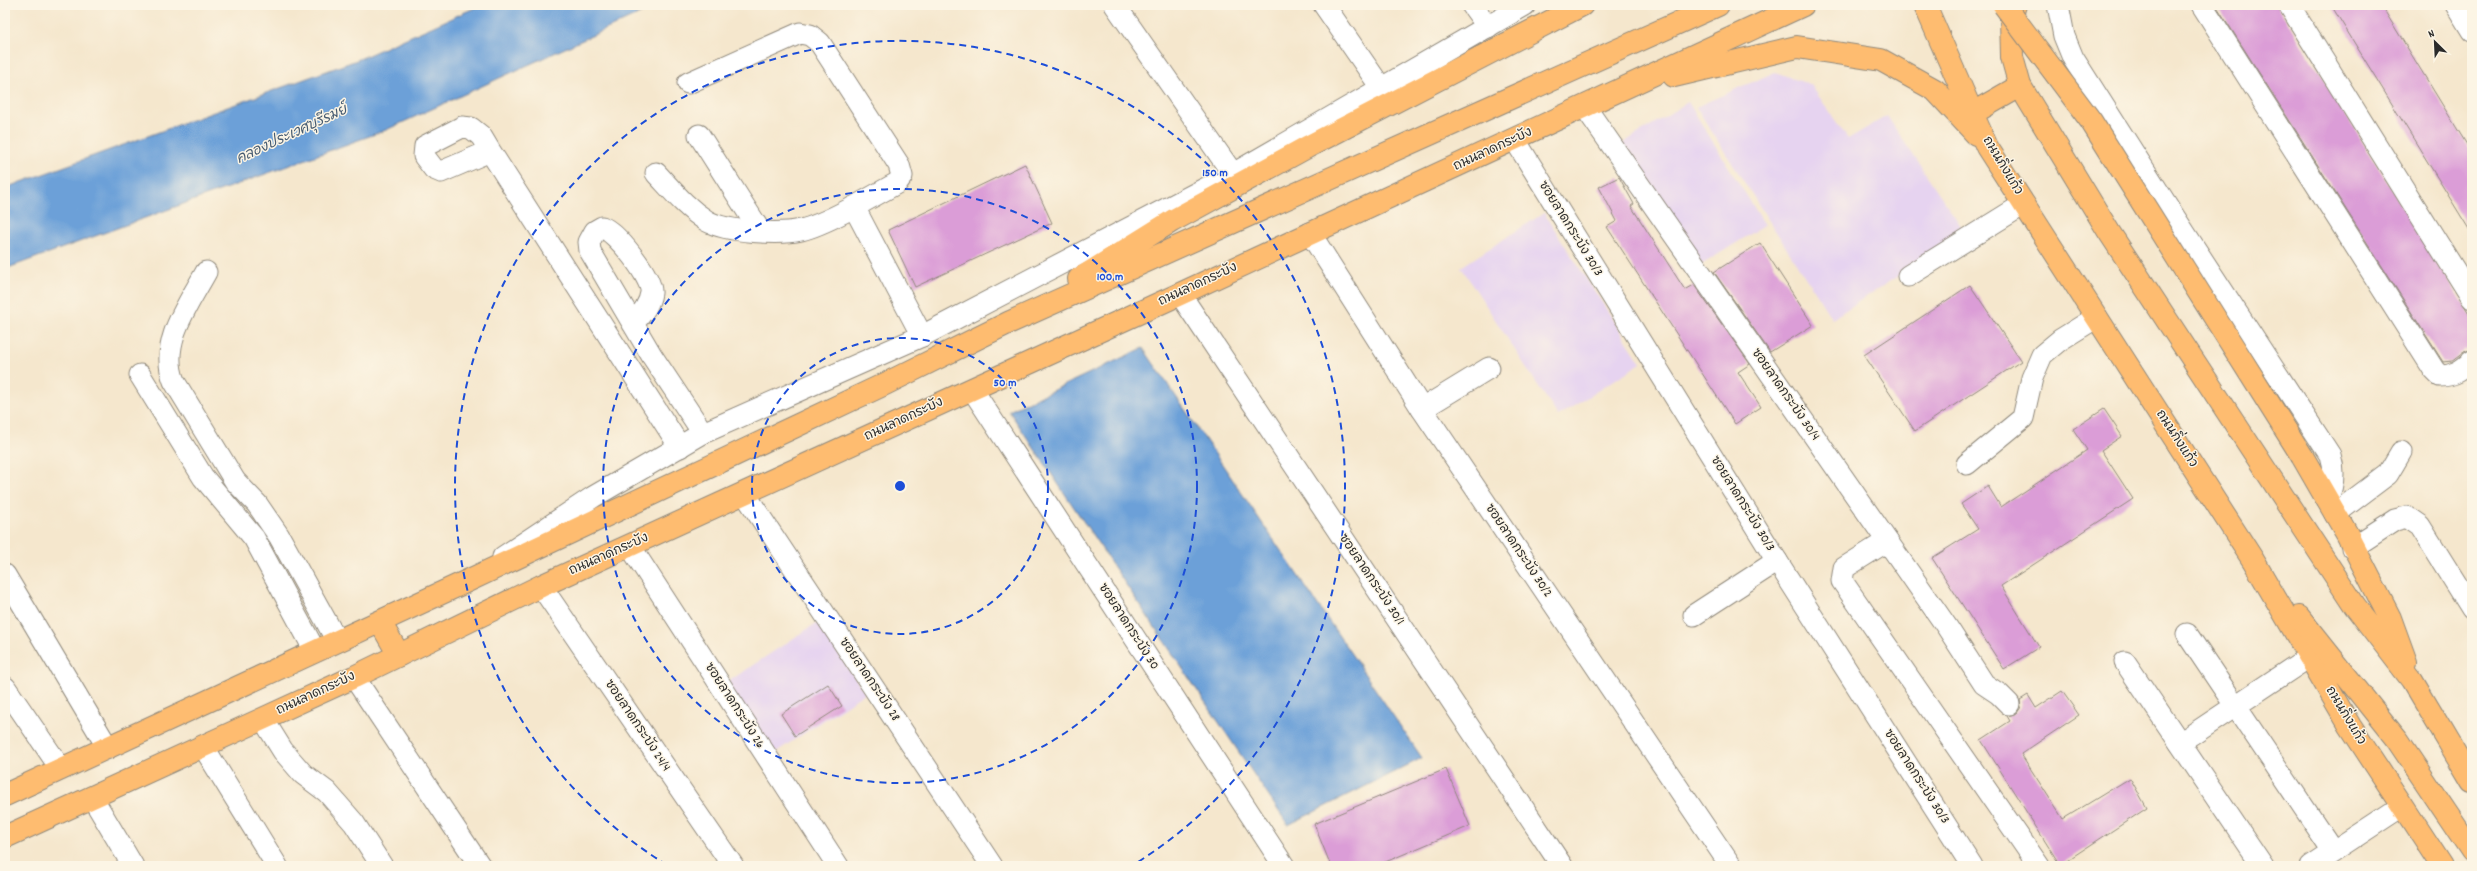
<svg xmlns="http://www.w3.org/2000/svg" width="2477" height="871" font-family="Dekko,'Playpen Sans Thai',sans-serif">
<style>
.built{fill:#e6d3f0}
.water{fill:#6ca0d8;stroke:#4c6682}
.building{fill:#db9dd7}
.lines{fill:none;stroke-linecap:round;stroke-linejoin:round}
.minor-casing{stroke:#90897c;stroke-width:23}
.major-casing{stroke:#90897c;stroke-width:24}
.minor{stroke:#fff;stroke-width:21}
.major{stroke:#febc70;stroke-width:22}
.major-bridge-casing{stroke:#90897c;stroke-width:24;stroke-linecap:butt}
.major-bridge{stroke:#febc70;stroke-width:22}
.ring{fill:none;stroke:#1d4ed8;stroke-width:2;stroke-dasharray:7 5}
.labels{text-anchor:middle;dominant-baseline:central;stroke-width:3;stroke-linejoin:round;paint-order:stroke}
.street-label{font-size:13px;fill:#2b2b2b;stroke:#fcf5e5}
.water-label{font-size:14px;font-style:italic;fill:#455a70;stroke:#fcf5e5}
.centre{fill:#1d4ed8;stroke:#fcf5e5;stroke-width:2}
.ring-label{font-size:12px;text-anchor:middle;font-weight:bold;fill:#1d4ed8;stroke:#fcf5e5;stroke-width:3;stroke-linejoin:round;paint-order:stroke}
</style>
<rect width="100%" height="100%" fill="#fcf5e5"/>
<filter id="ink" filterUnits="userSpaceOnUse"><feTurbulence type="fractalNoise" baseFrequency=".025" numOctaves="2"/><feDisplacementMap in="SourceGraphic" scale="8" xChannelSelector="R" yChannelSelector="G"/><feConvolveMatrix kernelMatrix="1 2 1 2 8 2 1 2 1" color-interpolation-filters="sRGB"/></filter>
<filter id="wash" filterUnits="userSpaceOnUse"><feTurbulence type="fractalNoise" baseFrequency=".012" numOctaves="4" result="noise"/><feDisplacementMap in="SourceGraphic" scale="16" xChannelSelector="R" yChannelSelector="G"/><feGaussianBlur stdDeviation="0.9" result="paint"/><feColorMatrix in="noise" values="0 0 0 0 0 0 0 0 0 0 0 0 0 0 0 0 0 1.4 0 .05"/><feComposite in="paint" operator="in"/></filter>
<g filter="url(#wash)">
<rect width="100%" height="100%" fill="#f5e7cd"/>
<g class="built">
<polygon points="1775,72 1811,85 1848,139 1887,116 1965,232 1832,319 1696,107"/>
<polygon points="1688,102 1765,225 1698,267 1620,145"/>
<polygon points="1544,213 1641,363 1558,416 1461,267"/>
<polygon points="818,622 865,693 770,756 723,685"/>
</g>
<g class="water">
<polygon points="481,5 659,5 386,130 5,269 5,188 357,60"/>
<polygon points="1143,348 1422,758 1288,825 1009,411"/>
</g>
<g id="blocks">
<g class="building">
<polygon points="2216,5 2277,5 2472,318 2472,349 2464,352 2452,361 2443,362"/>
<polygon points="2331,5 2381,5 2472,153 2472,234"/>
<polygon points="1025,164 1052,223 915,287 888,230"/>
<polygon points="1619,177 1634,204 1631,206 1685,290 1694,285 1750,364 1738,372 1761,407 1735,424 1607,227 1617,221 1599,187"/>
<polygon points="1760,243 1813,325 1770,352 1714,272"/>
<polygon points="1970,285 2021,361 1915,431 1864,355"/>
<polygon points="2104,409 2122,436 2101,450 2133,499 2001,586 2039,647 2004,669 1932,558 1978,529 1961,504 1988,486 2001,507 2087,450 2073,429"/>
<polygon points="828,684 842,706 795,736 781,714"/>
<polygon points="2062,691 2079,715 2021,754 2063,819 2130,778 2147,808 2060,865 1981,740 2010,721 2007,716 2017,713 2021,707 2020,700 2028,695 2036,708"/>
<polygon points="1446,769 1470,826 1376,866 1331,866 1314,824"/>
</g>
</g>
</g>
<g filter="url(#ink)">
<use href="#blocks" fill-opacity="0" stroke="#90897c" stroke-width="1"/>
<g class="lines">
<defs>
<g id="minor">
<polyline points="1115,5 1233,174"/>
<polyline points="1324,5 1382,89"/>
<polyline points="1472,5 1488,27"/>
<path d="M2058 5 2064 36 2073 58 2175 218 2330 455C2335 471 2334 485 2327 500"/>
<path d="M2202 5 2434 370 2440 376C2454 376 2462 370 2472 361"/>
<polyline points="2289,5 2472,298"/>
<polyline points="2456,5 2472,31"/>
<polyline points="688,83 800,33 810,35 820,43 899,165 902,176 897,183 854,207 922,336"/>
<polyline points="1585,107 1947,627 1984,684 1999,694 2009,704"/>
<polyline points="699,135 760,231"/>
<polyline points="1515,140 1777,561 1972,866"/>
<polyline points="490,151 441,172 434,169 424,156 425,146 462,127 471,128 481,136 490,151 680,447"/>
<path d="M656 173C672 190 686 208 707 221 727 232 779 235 801 230 819 226 838 215 854 207"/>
<polyline points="1310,233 1422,409 1731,866"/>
<path d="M206 272C188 305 159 343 174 381L235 481 257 504 279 536 337 641"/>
<polyline points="1908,276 2024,204"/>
<polyline points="1180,294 1562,866"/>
<path d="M633 324C641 314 649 306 651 293 653 278 616 232 602 227L595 231 589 242 590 251 652 356 703 433"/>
<polyline points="140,375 203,477 254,538 315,651"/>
<polyline points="972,389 1284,866"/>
<polyline points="1422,409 1489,368"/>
<polyline points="1967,464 2023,418 2032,378 2042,355 2060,340 2097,317"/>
<polyline points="745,494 992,866"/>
<polyline points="2335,514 2388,474 2401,452"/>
<polyline points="1887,541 1844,568 1842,581 2039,866"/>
<polyline points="630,546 838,866"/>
<polyline points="2352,548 2395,520 2407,517 2420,526 2472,609"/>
<polyline points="503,557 593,497 703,433 922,336 1233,174 1525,5"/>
<polyline points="5,575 108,748"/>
<polyline points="541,586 733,866"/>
<polyline points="1694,615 1777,561"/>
<polyline points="2187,634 2333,851"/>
<polyline points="2125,662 2263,866"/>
<polyline points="354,677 480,866"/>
<polyline points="5,687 61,769"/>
<polyline points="263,719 283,751 303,774 327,792 354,823 382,866"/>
<polyline points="2180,743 2309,657"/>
<polyline points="203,746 277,866"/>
<polyline points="92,797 133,866"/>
<polyline points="2311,866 2402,806"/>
</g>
<g id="major">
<polyline points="1925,5 1987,147 2253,560 2350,726 2442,866"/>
<polyline points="2015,5 2011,18 2012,57 2020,86 2109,232 2355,606 2412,680 2472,781"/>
<polyline points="1674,76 1797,47 1881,60 1935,90 1976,134"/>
<polyline points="1973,113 2020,86"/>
<polyline points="1079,279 1172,221 1309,146 1582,5"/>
<polyline points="2302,456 2347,534 2390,618 2406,662"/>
<polyline points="2299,617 2398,741 2472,851"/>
<polyline points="380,622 399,655"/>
<polyline points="5,795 463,583 885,384 1008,323 1718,5"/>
<polyline points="5,837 354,677 541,586 1180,294 1803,5"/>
</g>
</defs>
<use href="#minor" class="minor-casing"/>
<use href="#major" class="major-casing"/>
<use href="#minor" class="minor"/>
<use href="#major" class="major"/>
<defs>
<polyline id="major-bridge" points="2004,5 2091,121 2302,456"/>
</defs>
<use href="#major-bridge" class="major-bridge-casing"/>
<use href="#major-bridge" class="major-bridge"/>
</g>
</g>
<g class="ring">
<circle cx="900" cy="486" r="148"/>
<circle cx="900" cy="486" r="297"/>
<path d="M667 865A445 445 0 1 1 1133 865"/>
</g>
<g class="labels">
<g class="street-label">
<text transform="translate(1493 150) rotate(-25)">ถนนลาดกระบัง</text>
<text transform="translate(2002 166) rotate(59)">ถนนกิ่งแก้ว</text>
<text transform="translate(1570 229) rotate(58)">ซอยลาดกระบัง 30/3</text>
<text transform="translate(1198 285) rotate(-25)">ถนนลาดกระบัง</text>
<text transform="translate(1785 395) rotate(55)">ซอยลาดกระบัง 30/4</text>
<text transform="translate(904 420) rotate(-25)">ถนนลาดกระบัง</text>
<text transform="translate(2176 439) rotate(57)">ถนนกิ่งแก้ว</text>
<text transform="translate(1742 504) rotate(58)">ซอยลาดกระบัง 30/3</text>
<text transform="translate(1518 551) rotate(56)">ซอยลาดกระบัง 30/2</text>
<text transform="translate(609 555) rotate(-24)">ถนนลาดกระบัง</text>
<text transform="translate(1371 580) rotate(56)">ซอยลาดกระบัง 30/1</text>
<text transform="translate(1128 627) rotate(57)">ซอยลาดกระบัง 30</text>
<text transform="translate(869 680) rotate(56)">ซอยลาดกระบัง 28</text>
<text transform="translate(316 694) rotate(-25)">ถนนลาดกระบัง</text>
<text transform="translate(734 706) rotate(57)">ซอยลาดกระบัง 26</text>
<text transform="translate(2345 716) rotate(59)">ถนนกิ่งแก้ว</text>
<text transform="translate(637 726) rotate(56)">ซอยลาดกระบัง 24/4</text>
<text transform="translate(1916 777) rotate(57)">ซอยลาดกระบัง 30/3</text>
</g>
<g class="water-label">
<text transform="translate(292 135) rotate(-25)">คลองประเวศบุรีรมย์</text>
</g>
</g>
<circle cx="900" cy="486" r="6" class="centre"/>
<g class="ring-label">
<text x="1215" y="176">150 m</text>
<text x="1110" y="280">100 m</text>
<text x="1005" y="386">50 m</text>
</g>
<rect width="2477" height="871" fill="none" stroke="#fcf5e5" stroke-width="20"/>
<g transform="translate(2435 42) rotate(336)" stroke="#fcf5e5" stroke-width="3" paint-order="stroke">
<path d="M0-3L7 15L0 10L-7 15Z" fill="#2b2b2b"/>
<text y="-6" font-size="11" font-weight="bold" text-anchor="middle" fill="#2b2b2b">N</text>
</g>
</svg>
